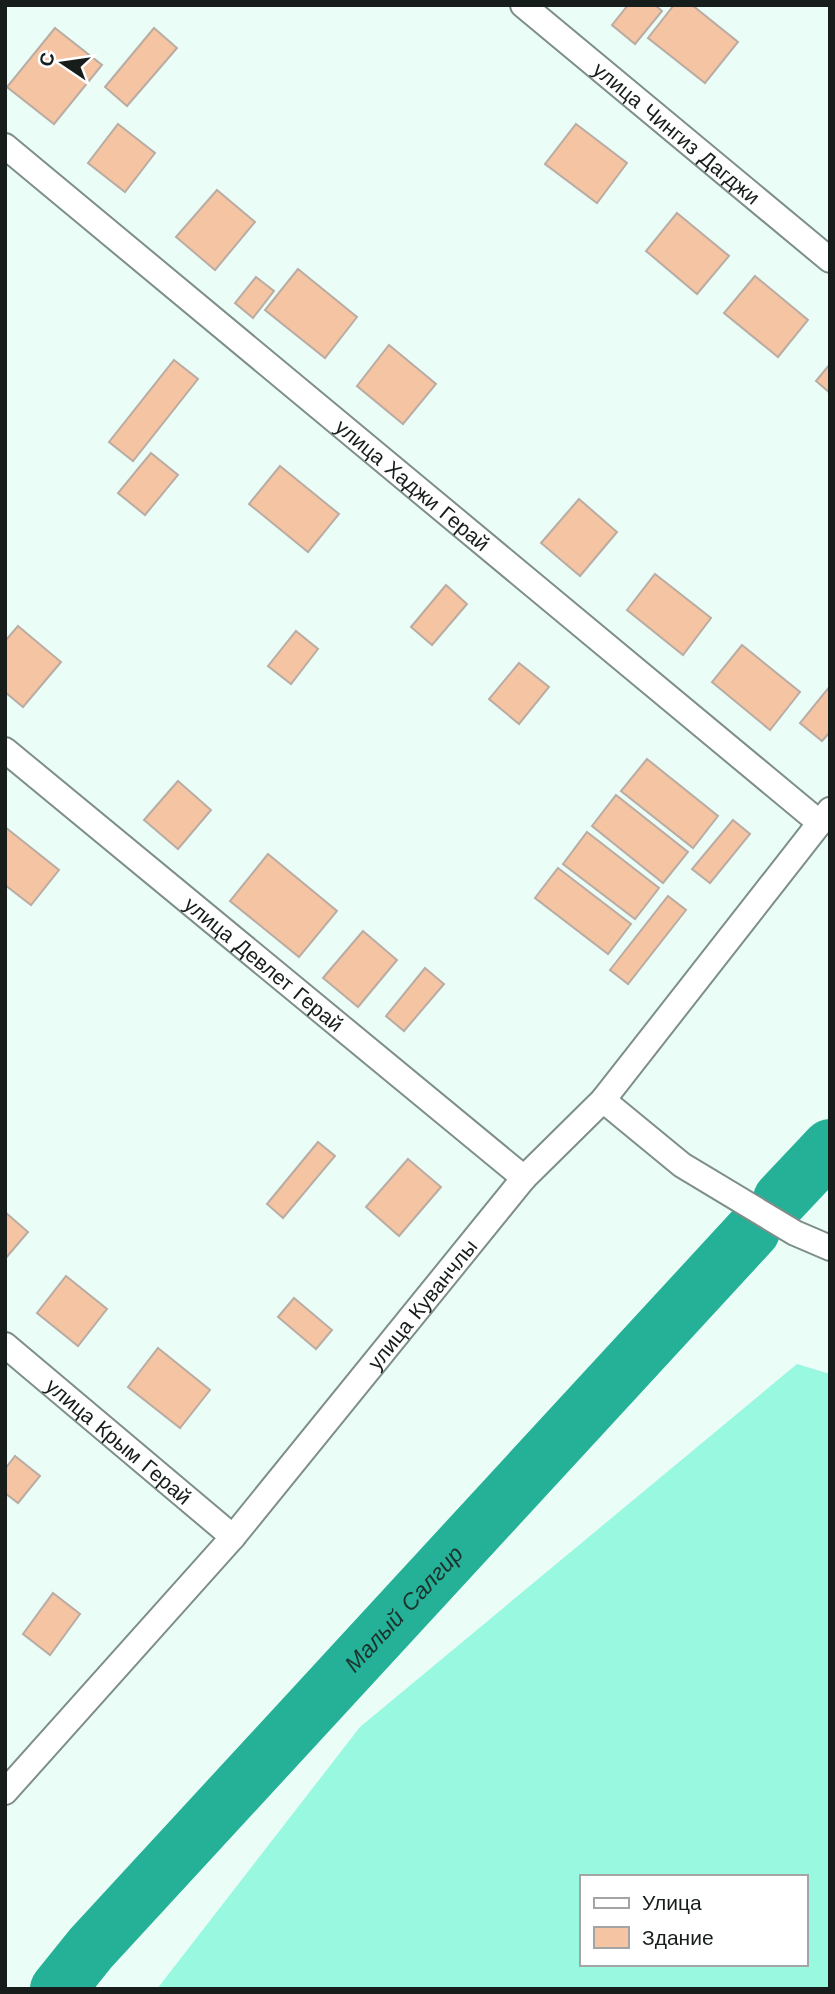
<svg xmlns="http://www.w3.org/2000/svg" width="835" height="1994" font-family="'Work Sans',sans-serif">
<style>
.grass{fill:#99f8e0;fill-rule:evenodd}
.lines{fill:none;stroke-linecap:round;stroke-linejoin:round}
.river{stroke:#24b197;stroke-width:56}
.building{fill:#f5c4a2;stroke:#baaca3;stroke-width:2}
.street-casing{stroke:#7e8e8a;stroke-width:28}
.street{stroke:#fff;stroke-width:24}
.labels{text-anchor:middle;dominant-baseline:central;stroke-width:5;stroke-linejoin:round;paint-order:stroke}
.street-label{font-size:21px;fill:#161d1b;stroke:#fff}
.water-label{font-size:23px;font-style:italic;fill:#1c322d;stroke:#fff}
</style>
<rect width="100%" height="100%" fill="#eafdf7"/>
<path class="grass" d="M797 1364 830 1374V1989H157L360 1727ZM581 1877H805V1964H581Z"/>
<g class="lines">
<g class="river">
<polyline points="781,1199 830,1147"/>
<path id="s1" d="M58 1989 91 1948 752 1231"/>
</g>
</g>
<g class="building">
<polygon points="628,5 655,5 662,11 635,44 612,25"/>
<polygon points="674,5 692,5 738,42 705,83 648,38"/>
<polygon points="55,28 102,65 54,124 7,87"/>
<polygon points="154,28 177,48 127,106 105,87"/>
<polygon points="118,124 155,153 125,192 88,163"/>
<polygon points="576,124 627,163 597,203 545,164"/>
<polygon points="217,190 255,222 215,270 176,237"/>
<polygon points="677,213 729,256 697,294 646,251"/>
<polygon points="298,269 357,317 325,358 265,310"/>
<polygon points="755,276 808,320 778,357 724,313"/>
<polygon points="256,277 274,291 253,318 235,303"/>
<polygon points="389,345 436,384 403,424 357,386"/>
<polygon points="174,360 198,379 133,461 109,442"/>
<polygon points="830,364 830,393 816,381"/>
<polygon points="151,453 178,475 145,515 118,493"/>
<polygon points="280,466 339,514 308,552 249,504"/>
<polygon points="579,499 617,532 580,576 541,543"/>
<polygon points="655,574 711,618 683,655 627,610"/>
<polygon points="446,585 467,604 432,645 411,627"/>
<polygon points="18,626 61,662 23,707 5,692 5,641"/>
<polygon points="296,631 318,649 291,684 268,666"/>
<polygon points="742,645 800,692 770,730 712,682"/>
<polygon points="519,663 549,687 519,724 489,699"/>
<polygon points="830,686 830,732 822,741 800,723"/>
<polygon points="647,759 718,816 693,848 621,791"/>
<polygon points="178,781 211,810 178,849 144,820"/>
<polygon points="616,795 688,852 663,883 592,826"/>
<polygon points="733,820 750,834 710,883 692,869"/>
<polygon points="5,827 59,870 31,905 5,885"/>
<polygon points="587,832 659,888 635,919 563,864"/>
<polygon points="268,854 337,911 299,957 230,901"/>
<polygon points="558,868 631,924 608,954 535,898"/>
<polygon points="668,896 686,910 628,984 610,970"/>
<polygon points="363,931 397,960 358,1007 323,978"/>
<polygon points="425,968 444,984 404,1031 386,1016"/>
<polygon points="318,1142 335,1156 283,1218 267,1204"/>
<polygon points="408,1159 441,1187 399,1236 366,1207"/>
<polygon points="5,1212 28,1232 5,1259"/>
<polygon points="66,1276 107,1309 78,1346 37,1313"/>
<polygon points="294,1298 332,1330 316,1349 278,1317"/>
<polygon points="158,1348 210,1390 180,1428 128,1387"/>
<polygon points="15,1456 40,1476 18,1503 5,1493 5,1469"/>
<polygon points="53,1593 80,1614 50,1655 23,1634"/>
</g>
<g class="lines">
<defs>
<g id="street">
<path id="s2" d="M523 5 830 260"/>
<path id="s3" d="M5 146 820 823"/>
<path id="s4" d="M5 750 524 1178"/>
<polyline points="603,1100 682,1165 795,1233 830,1248"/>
<path id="s5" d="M5 1345 233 1537"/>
<path id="s6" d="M5 1792 233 1537 524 1178 603 1100 830 810"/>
</g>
</defs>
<use href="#street" class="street-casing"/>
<use href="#street" class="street"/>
</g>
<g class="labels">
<g class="street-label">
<text stroke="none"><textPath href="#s2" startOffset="200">улица Чингиз Дагджи</textPath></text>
<text stroke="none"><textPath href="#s3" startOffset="530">улица Хаджи Герай</textPath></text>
<text stroke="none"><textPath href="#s4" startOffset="336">улица Девлет Герай</textPath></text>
<text stroke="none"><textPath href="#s6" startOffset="642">улица Куванчлы</textPath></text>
<text stroke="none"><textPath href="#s5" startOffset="149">улица Крым Герай</textPath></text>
</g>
<g class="water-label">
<text stroke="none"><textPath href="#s1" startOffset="514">Малый Салгир</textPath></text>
</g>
</g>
<rect width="835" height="1994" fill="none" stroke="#161d1b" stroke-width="14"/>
<rect x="580" y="1875" width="228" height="91" fill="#ffffff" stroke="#a2a5a4" stroke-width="2"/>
<rect x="594" y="1898" width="35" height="10" fill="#ffffff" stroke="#a2a5a4" stroke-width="2"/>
<text x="642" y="1910" font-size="21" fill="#161d1b">Улица</text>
<rect x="594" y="1927" width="35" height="21" fill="#f5c4a2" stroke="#a2a5a4" stroke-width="2"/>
<text x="642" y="1945" font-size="21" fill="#161d1b">Здание</text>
<g transform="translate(63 63) rotate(283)" stroke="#ffffff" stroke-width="5" paint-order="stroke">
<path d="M0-5L12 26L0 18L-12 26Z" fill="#161d1b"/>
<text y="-10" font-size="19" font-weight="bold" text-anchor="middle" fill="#161d1b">С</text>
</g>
</svg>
